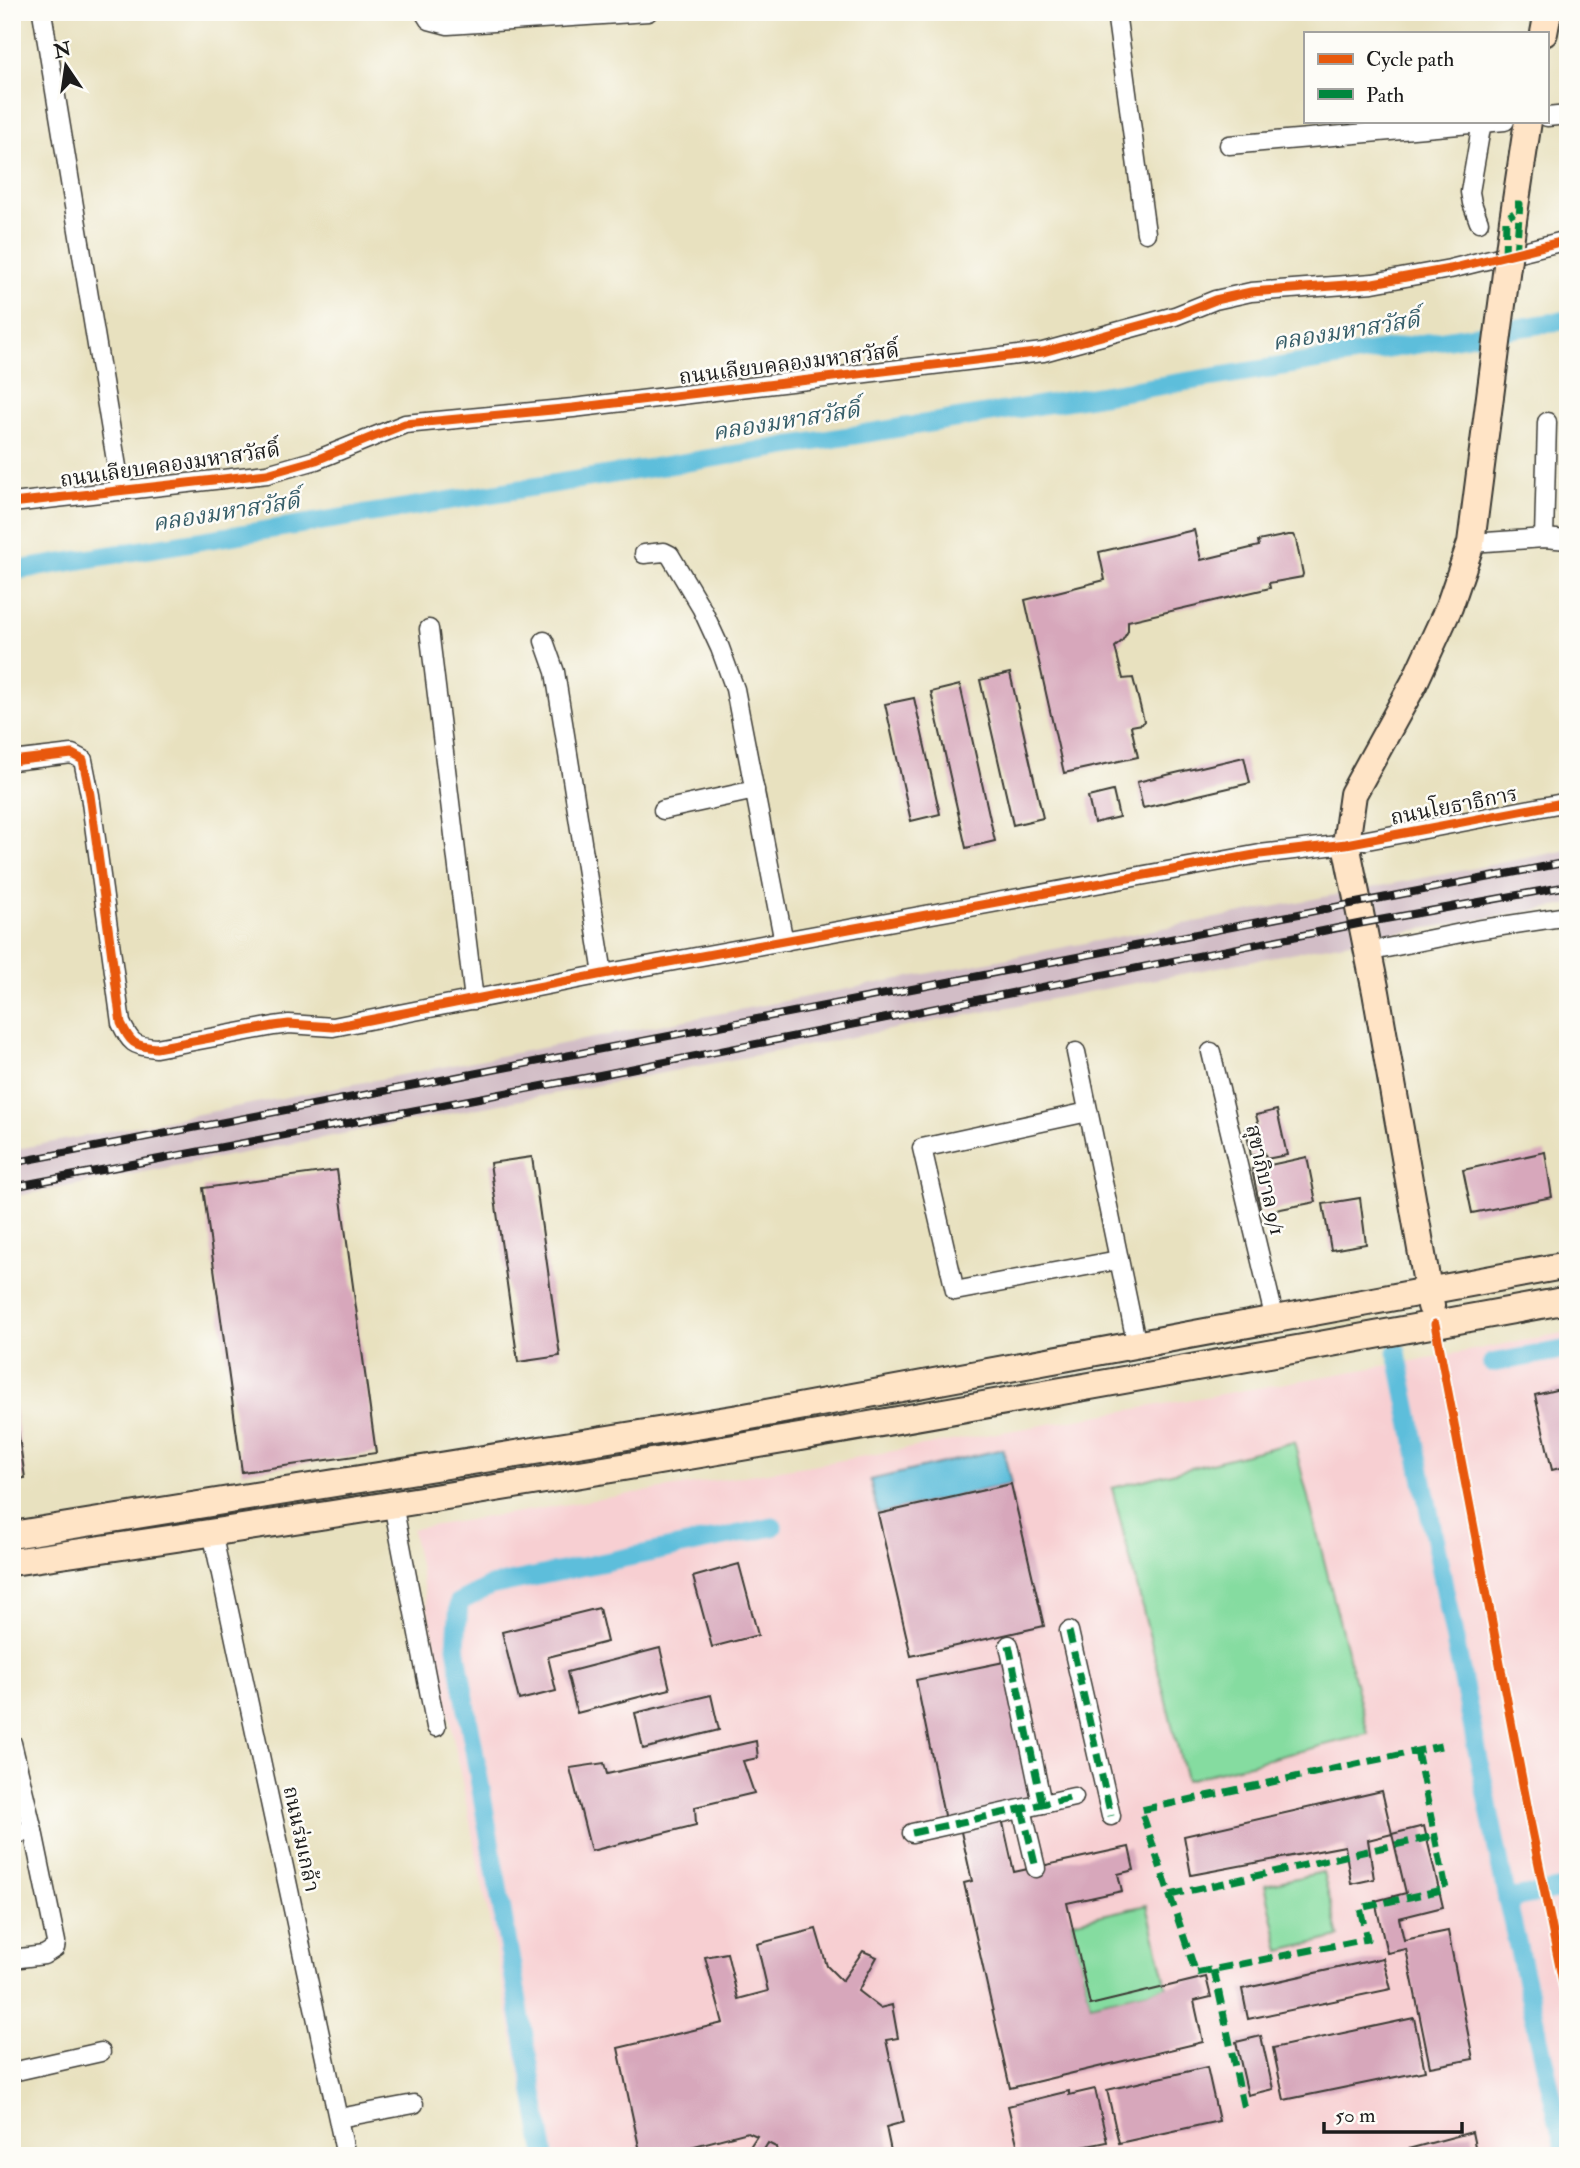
<svg xmlns="http://www.w3.org/2000/svg" width="1580" height="2168" font-family="'IM FELL Double Pica','Noto Serif Thai',serif">
<style>
.built{fill:#f7cfd2}
.industrial{fill:#d2bdc6}
.green{fill:#85dca0;stroke:#507c5e;stroke-width:2}
.water{fill:#5dbedb;stroke:#3c6d7c;stroke-width:2}
.lines{fill:none;stroke-linecap:round;stroke-linejoin:round}
.canal{stroke:#5dbedb;stroke-width:19}
.building{fill:#d7a7bb}
.street-casing{stroke:#3b3a34;stroke-width:21}
.secondary-casing{stroke:#3b3a34;stroke-width:30}
.street{stroke:#fff;stroke-width:18}
.secondary{stroke:#ffe4c6;stroke-width:26}
.rail-casing{stroke:#1c1c1c;stroke-width:8}
.rail{stroke:#fdfcf7;stroke-width:5;stroke-dasharray:16;stroke-linecap:butt}
.secondary-bridge-casing{stroke:#3b3a34;stroke-width:30;stroke-linecap:butt}
.secondary-bridge{stroke:#ffe4c6;stroke-width:26}
.quiet{stroke:#00873e;stroke-width:7;stroke-dasharray:14 7;stroke-linecap:butt}
.cycleway-casing{stroke:#fdfcf7;stroke-width:13}
.cycleway{stroke:#e8590c;stroke-width:9}
.labels{text-anchor:middle;dominant-baseline:central;stroke-width:5;stroke-linejoin:round;paint-order:stroke}
.street-label{font-size:21px;fill:#1c1c1c;stroke:#fdfcf7}
.water-label{font-size:23px;font-style:italic;fill:#365d68;stroke:#fdfcf7}
</style>
<rect width="100%" height="100%" fill="#fdfcf7"/>
<filter id="ink" filterUnits="userSpaceOnUse"><feTurbulence type="fractalNoise" baseFrequency=".0143" numOctaves="2"/><feDisplacementMap in="SourceGraphic" scale="14" xChannelSelector="R" yChannelSelector="G"/><feConvolveMatrix kernelMatrix="1 2 1 2 8 2 1 2 1" color-interpolation-filters="sRGB"/></filter>
<filter id="wash" filterUnits="userSpaceOnUse"><feTurbulence type="fractalNoise" baseFrequency=".00686" numOctaves="4" result="noise"/><feDisplacementMap in="SourceGraphic" scale="28" xChannelSelector="R" yChannelSelector="G"/><feGaussianBlur stdDeviation="1.57" result="paint"/><feColorMatrix in="noise" values="0 0 0 0 0 0 0 0 0 0 0 0 0 0 0 0 0 1.4 0 .05"/><feComposite in="paint" operator="in"/></filter>
<g filter="url(#wash)">
<rect width="100%" height="100%" fill="#e8e1bf"/>
<polygon class="built" points="1568,1332 1568,2156 536,2156 412,1529 830,1462 1441,1356"/>
<polygon class="industrial" points="1568,850 1568,905 1392,934 12,1197 12,1150"/>
<g class="green">
<polygon points="1294,1442 1368,1734 1186,1780 1112,1488"/>
<polygon points="1323,1872 1339,1937 1280,1951 1265,1885"/>
<polygon points="1147,1905 1167,1987 1090,2004 1071,1922"/>
</g>
<polygon class="water" points="1003,1449 1011,1484 878,1514 870,1480"/>
<g class="lines">
<g class="canal">
<polyline points="12,571 1568,320"/>
<polyline points="1397,1352 1507,1899 1566,2156"/>
<polyline points="1492,1363 1568,1349"/>
<polyline points="1507,1899 1568,1888"/>
<polyline points="545,2156 456,1647 459,1602 490,1586 773,1527"/>
</g>
</g>
<g id="blocks">
<g class="building">
<polygon points="1194,530 1201,560 1259,546 1258,541 1288,535 1293,535 1296,540 1303,574 1302,577 1269,583 1270,588 1128,621 1128,631 1122,641 1115,647 1123,679 1133,678 1144,721 1142,724 1131,726 1138,757 1064,773 1025,600 1105,580 1099,552"/>
<polygon points="1010,673 1043,818 1013,825 980,680"/>
<polygon points="960,685 995,841 966,848 931,692"/>
<polygon points="914,698 940,814 911,821 885,704"/>
<polygon points="1244,757 1250,783 1143,808 1137,782"/>
<polygon points="1113,791 1119,817 1094,823 1088,797"/>
<polygon points="1277,1110 1287,1155 1266,1159 1265,1153 1251,1156 1246,1129 1259,1126 1256,1115"/>
<polygon points="1545,1152 1552,1197 1472,1213 1463,1170"/>
<polygon points="532,1157 560,1356 518,1362 490,1163"/>
<polygon points="1307,1157 1316,1202 1261,1213 1252,1169"/>
<polygon points="337,1170 376,1453 242,1472 203,1188"/>
<polygon points="1360,1198 1366,1244 1331,1250 1323,1204"/>
<polygon points="1568,1387 1568,1466 1552,1470 1535,1395"/>
<polygon points="12,1403 14,1403 25,1478 12,1480"/>
<polygon points="1011,1484 1044,1626 911,1656 878,1514"/>
<polygon points="739,1564 758,1635 712,1647 693,1577"/>
<polygon points="599,1608 607,1642 548,1657 556,1691 519,1700 502,1632"/>
<polygon points="660,1648 670,1689 577,1713 567,1672"/>
<polygon points="1009,1661 1039,1807 1001,1814 1014,1872 1129,1847 1134,1870 1118,1874 1122,1891 1067,1903 1090,2005 1206,1977 1211,1997 1194,2001 1203,2042 1010,2088 964,1883 972,1881 959,1823 946,1825 916,1680"/>
<polygon points="711,1695 719,1730 643,1749 635,1713"/>
<polygon points="756,1741 758,1758 743,1761 754,1793 695,1807 696,1825 591,1851 570,1768 604,1763 607,1774"/>
<polygon points="1382,1791 1392,1834 1368,1840 1374,1879 1351,1884 1345,1846 1191,1875 1184,1836"/>
<polygon points="1424,1826 1443,1907 1399,1918 1404,1940 1448,1931 1473,2059 1430,2067 1406,1949 1387,1953 1375,1901 1406,1893 1392,1834"/>
<polygon points="816,1929 827,1966 842,1981 863,1951 877,1957 858,1991 880,2008 892,2005 898,2038 886,2040 904,2122 886,2127 892,2156 778,2156 776,2147 768,2143 760,2156 744,2156 757,2136 748,2132 656,2156 641,2156 618,2048 723,2023 705,1957 727,1953 738,1999 768,1991 757,1944"/>
<polygon points="1383,1958 1391,1989 1248,2019 1242,1989"/>
<polygon points="1414,2018 1425,2071 1284,2100 1273,2048"/>
<polygon points="1261,2036 1273,2089 1248,2095 1236,2042"/>
<polygon points="1207,2067 1219,2121 1119,2143 1107,2090"/>
<polygon points="1095,2089 1107,2142 1082,2147 1083,2153 1073,2156 1020,2156 1008,2106 1069,2091 1069,2095"/>
<polygon points="1472,2132 1477,2156 1398,2156 1397,2152"/>
</g>
</g>
</g>
<g filter="url(#ink)">
<use href="#blocks" fill-opacity="0" stroke="#3b3a34" stroke-width="2"/>
<g class="lines">
<defs>
<g id="street">
<polyline points="42,12 121,491"/>
<polyline points="424,12 429,20 448,25 648,12"/>
<polyline points="1116,12 1146,233"/>
<polyline points="1547,117 1568,115"/>
<polyline points="1229,145 1505,121"/>
<polyline points="1479,222 1472,203 1470,192 1482,122"/>
<polyline points="12,503 267,474 316,460 405,424 573,408 1043,352 1175,316 1215,300 1251,292 1373,283 1450,269 1568,240"/>
<polyline points="1544,538 1547,422"/>
<polyline points="1471,543 1544,538 1568,540"/>
<polyline points="644,554 664,552 670,555 702,609 720,648 735,689 782,932 786,941"/>
<polyline points="429,629 474,1000"/>
<polyline points="544,641 555,672 603,974"/>
<path d="M12 761 72 754 83 760 90 795 121 1023C131 1043 133 1046 156 1048L274 1026 289 1024 333 1027 603 974 1260 854 1346 844 1568 802"/>
<polyline points="663,810 755,790"/>
<polyline points="1367,952 1476,930 1568,916"/>
<polyline points="1076,1052 1137,1346"/>
<polyline points="1211,1052 1275,1320"/>
<polyline points="1088,1112 922,1148 955,1291 1118,1260"/>
<polyline points="393,1504 436,1727"/>
<polyline points="212,1532 346,2156"/>
<polyline points="1069,1631 1111,1816"/>
<polyline points="1009,1645 1042,1804"/>
<polyline points="12,1743 33,1831 56,1942 55,1948 44,1955 12,1959"/>
<polyline points="1022,1809 1036,1868"/>
<polyline points="912,1833 1074,1797"/>
<polyline points="12,1834 33,1831"/>
<polyline points="12,2072 101,2052"/>
<polyline points="339,2118 414,2104"/>
</g>
<g id="secondary">
<polyline points="1544,33 1548,12"/>
<polyline points="1513,220 1528,121"/>
<polyline points="1431,1306 1376,992 1346,844 1353,794 1414,683 1449,607 1471,543 1486,427"/>
<polyline points="12,1535 739,1418 1568,1265"/>
<path d="M12 1562C533 1488 1050 1394 1568 1300"/>
</g>
</defs>
<use href="#street" class="street-casing"/>
<use href="#secondary" class="secondary-casing"/>
<use href="#street" class="street"/>
<use href="#secondary" class="secondary"/>
<defs>
<g id="rail">
<polyline points="12,1163 1568,862"/>
<polyline points="12,1187 600,1075 1363,923 1568,886"/>
</g>
</defs>
<use href="#rail" class="rail-casing"/>
<use href="#rail" class="rail"/>
<defs>
<polyline id="secondary-bridge" points="1486,427 1513,220"/>
</defs>
<use href="#secondary-bridge" class="secondary-bridge-casing"/>
<use href="#secondary-bridge" class="secondary-bridge"/>
<g class="quiet">
<polyline points="1515,204 1520,204 1516,254"/>
<polyline points="1505,256 1506,218 1514,213"/>
<polyline points="1069,1631 1111,1816"/>
<polyline points="1009,1645 1042,1804"/>
<polyline points="1417,1751 1446,1889 1360,1908 1367,1939 1196,1973 1141,1810 1441,1746"/>
<polyline points="1022,1809 1036,1868"/>
<polyline points="912,1833 1074,1797"/>
<polyline points="1170,1895 1435,1836"/>
<polyline points="1214,1970 1244,2109"/>
</g>
<defs>
<g id="cycleway">
<polyline points="12,503 267,474 316,460 405,424 573,408 1043,352 1175,316 1215,300 1251,292 1373,283 1450,269 1568,240"/>
<path d="M12 761 72 754 83 760 90 795 121 1023C131 1043 133 1046 156 1048L274 1026 289 1024 333 1027 603 974 1260 854 1346 844 1568 802"/>
<polyline points="1435,1324 1530,1821 1568,2006"/>
</g>
</defs>
<use href="#cycleway" class="cycleway-casing"/>
<use href="#cycleway" class="cycleway"/>
</g>
</g>
<g class="labels">
<g class="street-label">
<text transform="translate(789 364) rotate(-7)">ถนนเลียบคลองมหาสวัสดิ์</text>
<text transform="translate(170 465) rotate(-8)">ถนนเลียบคลองมหาสวัสดิ์</text>
<text transform="translate(1454 806) rotate(-11)">ถนนโยธาธิการ</text>
<text transform="translate(1265 1180) rotate(77)">สุขาภิบาล 9/1</text>
<text transform="translate(301 1839) rotate(78)">ถนนร่มเกล้า</text>
</g>
<g class="water-label">
<text transform="translate(1346 331) rotate(-9)">คลองมหาสวัสดิ์</text>
<text transform="translate(786 421) rotate(-9)">คลองมหาสวัสดิ์</text>
<text transform="translate(226 512) rotate(-9)">คลองมหาสวัสดิ์</text>
</g>
</g>
<rect width="1580" height="2168" fill="none" stroke="#fdfcf7" stroke-width="42"/>
<rect x="1304" y="32" width="245" height="91" fill="#fdfcf7" stroke="#a3a29f" stroke-width="2"/>
<rect x="1318" y="54" width="35" height="10" fill="#e8590c" stroke="#a3a29f" stroke-width="2"/>
<text x="1366" y="66" font-size="21" fill="#1c1c1c">Cycle path</text>
<rect x="1318" y="89" width="35" height="10" fill="#00873e" stroke="#a3a29f" stroke-width="2"/>
<text x="1366" y="102" font-size="21" fill="#1c1c1c">Path</text>
<g transform="translate(66 66) rotate(347)" stroke="#fdfcf7" stroke-width="5" paint-order="stroke">
<path d="M0-5L12 26L0 18L-12 26Z" fill="#1c1c1c"/>
<text y="-10" font-size="19" font-weight="bold" text-anchor="middle" fill="#1c1c1c">N</text>
</g>
<path d="M1324 2122v10h138v-10" fill="none" stroke="#1c1c1c" stroke-width="3.5"/>
<text x="1335" y="2122" font-size="21" fill="#1c1c1c" stroke="#fdfcf7" stroke-width="5" paint-order="stroke">50 m</text>
</svg>
